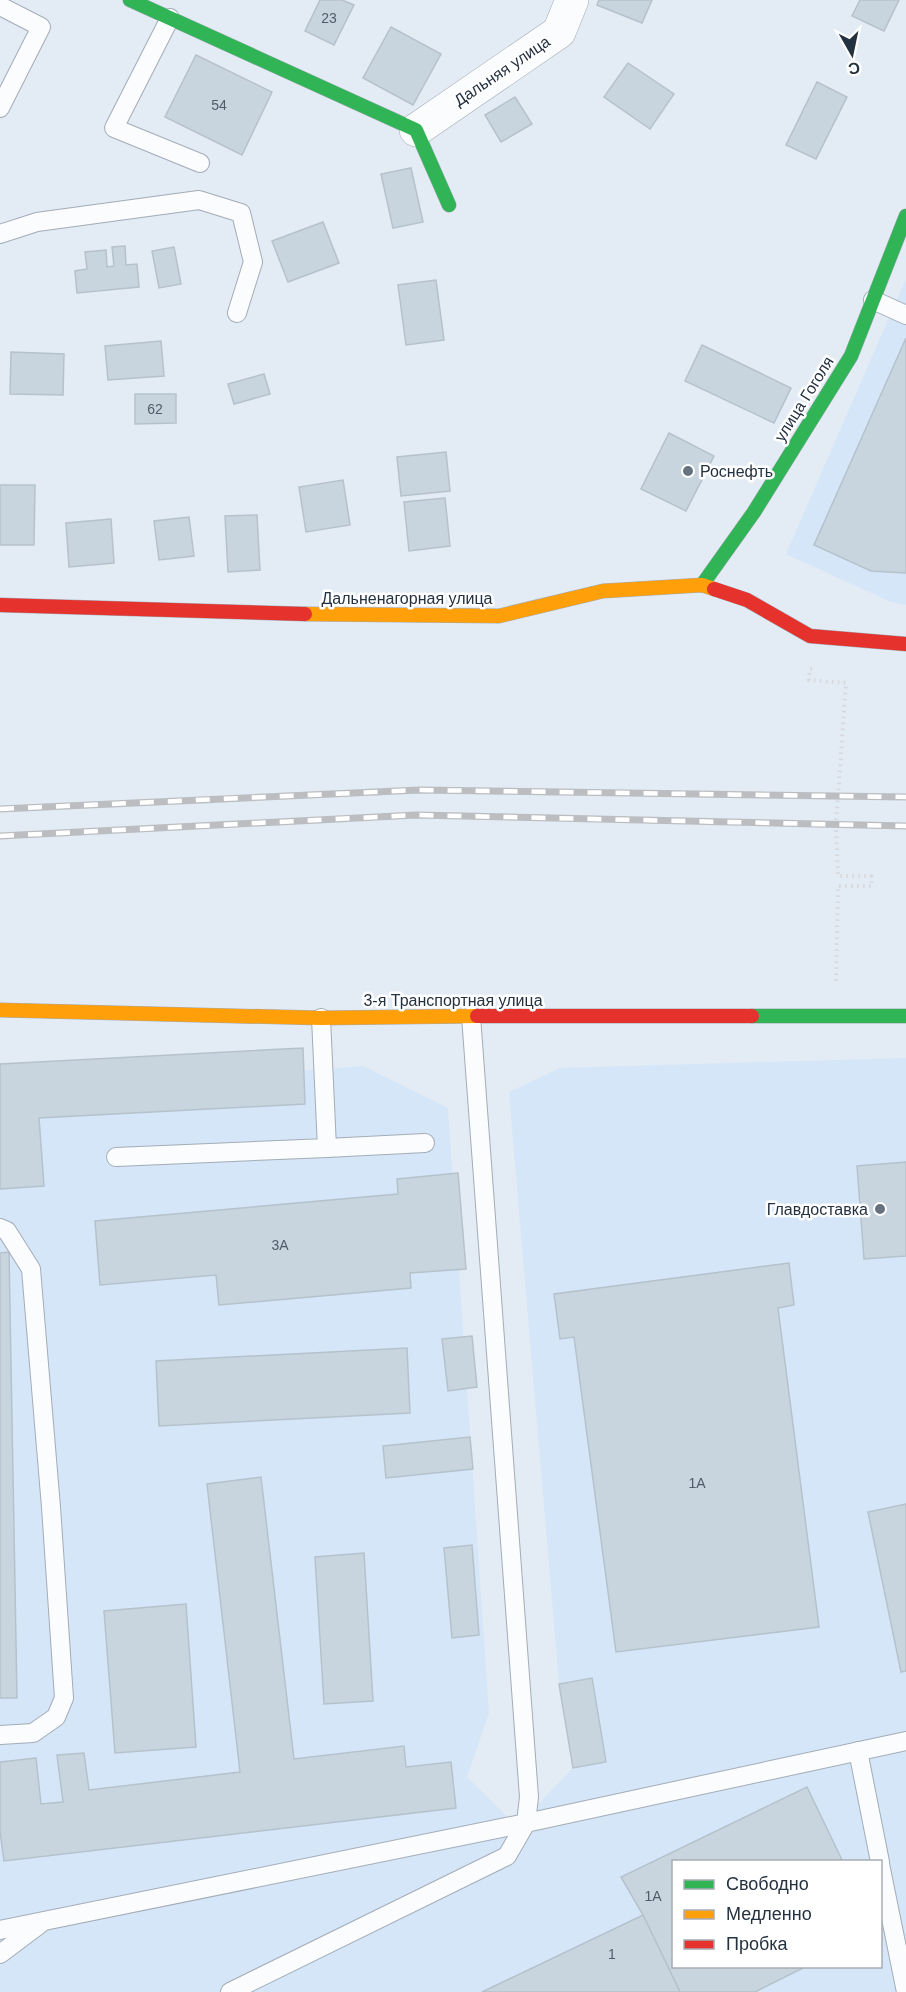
<svg xmlns="http://www.w3.org/2000/svg" width="906" height="1992" font-family="Arial,sans-serif">
<style>
.built{fill:#d5e6f8;fill-rule:evenodd}
.building{fill:#c8d5df;stroke:#b5c2cc;stroke-width:1.5}
.lines{fill:none;stroke-linecap:round;stroke-linejoin:round}
.lane-casing{stroke:#a3acb7;stroke-width:20}
.street-casing{stroke:#a3acb7;stroke-width:34}
.fast-casing{stroke:#a3acb7;stroke-width:15}
.slow-casing{stroke:#a3acb7;stroke-width:15}
.jam-casing{stroke:#a3acb7;stroke-width:15}
.path{stroke:#d6d8db;stroke-width:4;stroke-dasharray:1.5 4.5;stroke-linecap:butt}
.lane{stroke:#fbfcfd;stroke-width:18}
.street{stroke:#fbfcfd;stroke-width:33}
.fast{stroke:#30b455;stroke-width:14}
.slow{stroke:#ff9f0a;stroke-width:14}
.jam{stroke:#e5322d;stroke-width:14}
.rail-casing{stroke:#bbbdc0;stroke-width:7}
.rail{stroke:#fff;stroke-width:4.5;stroke-dasharray:14;stroke-linecap:butt}
.poi-dot{fill:#67727f;stroke:#fff;stroke-width:2}
.labels{text-anchor:middle;dominant-baseline:central;stroke-width:5;stroke-linejoin:round;paint-order:stroke}
.number-label{font-size:14px;fill:#4f5c6a}
.street-label{font-size:16px;fill:#243140;stroke:#fff}
.poi-label{font-size:16px;fill:#243140;stroke:#fff;text-anchor:start}
</style>
<rect width="100%" height="100%" fill="#e3ebf4"/>
<g class="built">
<polygon points="906,279 906,605 891,602 786,554"/>
<path d="M906 1058V1992H0V1095L363 1066 448 1108 489 1713 467 1777 517 1826 573 1768 559 1684 509 1092 560 1068ZM674 1862H880V1966H674Z"/>
</g>
<g class="building">
<polygon points="320,0 342,0 354,5 334,45 305,31"/>
<polygon points="599,0 652,0 642,23 597,5"/>
<polygon points="860,0 899,0 884,31 852,16"/>
<polygon points="391,27 441,54 413,105 363,78"/>
<polygon points="196,55 272,92 242,155 165,117"/>
<polygon points="628,63 674,94 650,129 604,97"/>
<polygon points="817,82 847,97 816,159 786,145"/>
<polygon points="515,97 532,124 501,142 485,115"/>
<polygon points="411,168 423,222 393,228 381,174"/>
<polygon points="323,222 339,263 288,282 272,241"/>
<polygon points="125,246 126,265 137,264 139,287 77,293 75,271 87,269 85,252 106,250 107,267 114,266 112,247"/>
<polygon points="174,247 181,284 159,288 152,251"/>
<polygon points="436,280 444,340 406,345 398,285"/>
<polygon points="906,338 906,573 871,571 814,545"/>
<polygon points="161,341 164,376 108,380 105,346"/>
<polygon points="702,345 791,388 774,423 685,381"/>
<polygon points="11,352 64,354 63,395 10,394"/>
<polygon points="264,374 270,394 234,404 228,384"/>
<polygon points="135,394 176,394 176,423 135,424"/>
<polygon points="669,433 714,456 686,511 641,489"/>
<polygon points="446,452 450,491 401,496 397,457"/>
<polygon points="343,480 350,525 306,532 299,487"/>
<polygon points="0,485 35,485 34,545 0,545"/>
<polygon points="445,498 450,546 409,551 404,502"/>
<polygon points="257,515 260,570 228,572 225,516"/>
<polygon points="189,517 194,556 159,560 154,521"/>
<polygon points="111,519 114,563 69,567 66,523"/>
<polygon points="303,1048 305,1104 39,1118 44,1186 0,1189 0,1064"/>
<polygon points="906,1162 906,1256 864,1259 857,1166"/>
<polygon points="458,1173 466,1269 410,1273 411,1288 219,1305 216,1275 100,1285 95,1221 398,1194 397,1179"/>
<polygon points="9,1252 17,1698 0,1698 0,1253"/>
<polygon points="789,1263 794,1305 778,1308 819,1627 616,1652 574,1337 560,1339 554,1294"/>
<polygon points="472,1336 477,1387 448,1391 442,1339"/>
<polygon points="407,1348 410,1413 159,1426 156,1361"/>
<polygon points="470,1437 473,1469 386,1478 383,1446"/>
<polygon points="261,1477 294,1759 404,1746 406,1767 451,1762 456,1808 4,1861 0,1831 0,1762 36,1758 41,1804 63,1802 57,1755 84,1753 89,1790 240,1772 207,1484"/>
<polygon points="906,1504 906,1671 901,1672 868,1512"/>
<polygon points="472,1545 479,1635 452,1638 444,1548"/>
<polygon points="364,1553 373,1701 324,1704 315,1557"/>
<polygon points="186,1604 196,1747 115,1753 104,1611"/>
<polygon points="592,1678 606,1762 573,1768 559,1684"/>
<polygon points="807,1787 843,1862 674,1862 674,1966 807,1966 755,1992 680,1992 643,1915 621,1877"/>
<polygon points="643,1915 680,1992 482,1992"/>
</g>
<g class="lines">
<defs>
<g id="lane">
<polyline points="0,6 41,27 0,108"/>
<polyline points="170,18 114,128 200,163"/>
<polyline points="0,234 37,222 199,200 241,213 253,262 237,313"/>
<polyline points="873,300 906,315"/>
<polyline points="327,1148 425,1143"/>
<polyline points="116,1157 327,1148 321,1018"/>
<polyline points="0,1228 7,1231 31,1269 51,1507 64,1698 56,1717 33,1733 0,1735"/>
<polyline points="858,1751 880,1862"/>
<polyline points="880,1864 906,1992"/>
<polyline points="0,1930 526,1823 906,1741"/>
<polyline points="0,1954 40,1924"/>
<polyline points="230,1992 507,1856 526,1823 529,1797 471,1016"/>
</g>
<polyline id="street" points="416,130 559,32 572,0"/>
<g id="fast">
<polyline points="130,0 416,130 449,205"/>
<polyline points="702,585 754,512 851,356 906,216"/>
<polyline points="752,1016 906,1016"/>
</g>
<g id="slow">
<polyline points="305,614 499,616 603,591 702,585 714,589"/>
<polyline points="0,1010 321,1018 477,1016"/>
</g>
<g id="jam">
<polyline points="714,589 747,600 810,636 906,644"/>
<polyline points="0,605 305,614"/>
<polyline points="477,1016 752,1016"/>
</g>
</defs>
<use href="#lane" class="lane-casing"/>
<use href="#street" class="street-casing"/>
<use href="#fast" class="fast-casing"/>
<use href="#slow" class="slow-casing"/>
<use href="#jam" class="jam-casing"/>
<polyline class="path" points="812,669 810,669 809,680 846,683 836,824 838,876 871,876 872,886 838,886 836,985"/>
<use href="#lane" class="lane"/>
<use href="#street" class="street"/>
<use href="#fast" class="fast"/>
<use href="#slow" class="slow"/>
<use href="#jam" class="jam"/>
<defs>
<g id="rail">
<polyline points="0,809 419,790 906,797"/>
<polyline points="0,836 416,815 906,826"/>
</g>
</defs>
<use href="#rail" class="rail-casing"/>
<use href="#rail" class="rail"/>
</g>
<g class="poi-dot">
<circle cx="688" cy="471" r="6"/>
<circle cx="880" cy="1209" r="6"/>
</g>
<g class="labels">
<g class="number-label">
<text x="329" y="18">23</text>
<text x="219" y="105">54</text>
<text x="155" y="409">62</text>
<text x="280" y="1245">3А</text>
<text x="697" y="1483">1А</text>
<text x="653" y="1896">1А</text>
<text x="612" y="1954">1</text>
</g>
<g class="street-label">
<text transform="translate(502 71) rotate(-34)">Дальняя улица</text>
<text transform="translate(804 399) rotate(-58)">улица Гоголя</text>
<text x="407" y="598">Дальненагорная улица</text>
<text x="453" y="1000">3-я Транспортная улица</text>
</g>
<g class="poi-label">
<text x="700" y="471">Роснефть</text>
<text x="868" y="1209" text-anchor="end">Главдоставка</text>
</g>
</g>
<rect x="672" y="1860" width="210" height="108" fill="#ffffff" stroke="#a7adb3" stroke-width="1.5"/>
<rect x="684" y="1880" width="30" height="9" fill="#30b455" stroke="#a7adb3" stroke-width="1.5"/>
<text x="726" y="1890" font-size="18" fill="#243140">Свободно</text>
<rect x="684" y="1910" width="30" height="9" fill="#ff9f0a" stroke="#a7adb3" stroke-width="1.5"/>
<text x="726" y="1920" font-size="18" fill="#243140">Медленно</text>
<rect x="684" y="1940" width="30" height="9" fill="#e5322d" stroke="#a7adb3" stroke-width="1.5"/>
<text x="726" y="1950" font-size="18" fill="#243140">Пробка</text>
<g transform="translate(852 54) rotate(171)" stroke="#ffffff" stroke-width="4.5" paint-order="stroke">
<path d="M0-4.5L10 22L0 15L-10 22Z" fill="#243140"/>
<text y="-9" font-size="16" font-weight="bold" text-anchor="middle" fill="#243140">С</text>
</g>
</svg>
